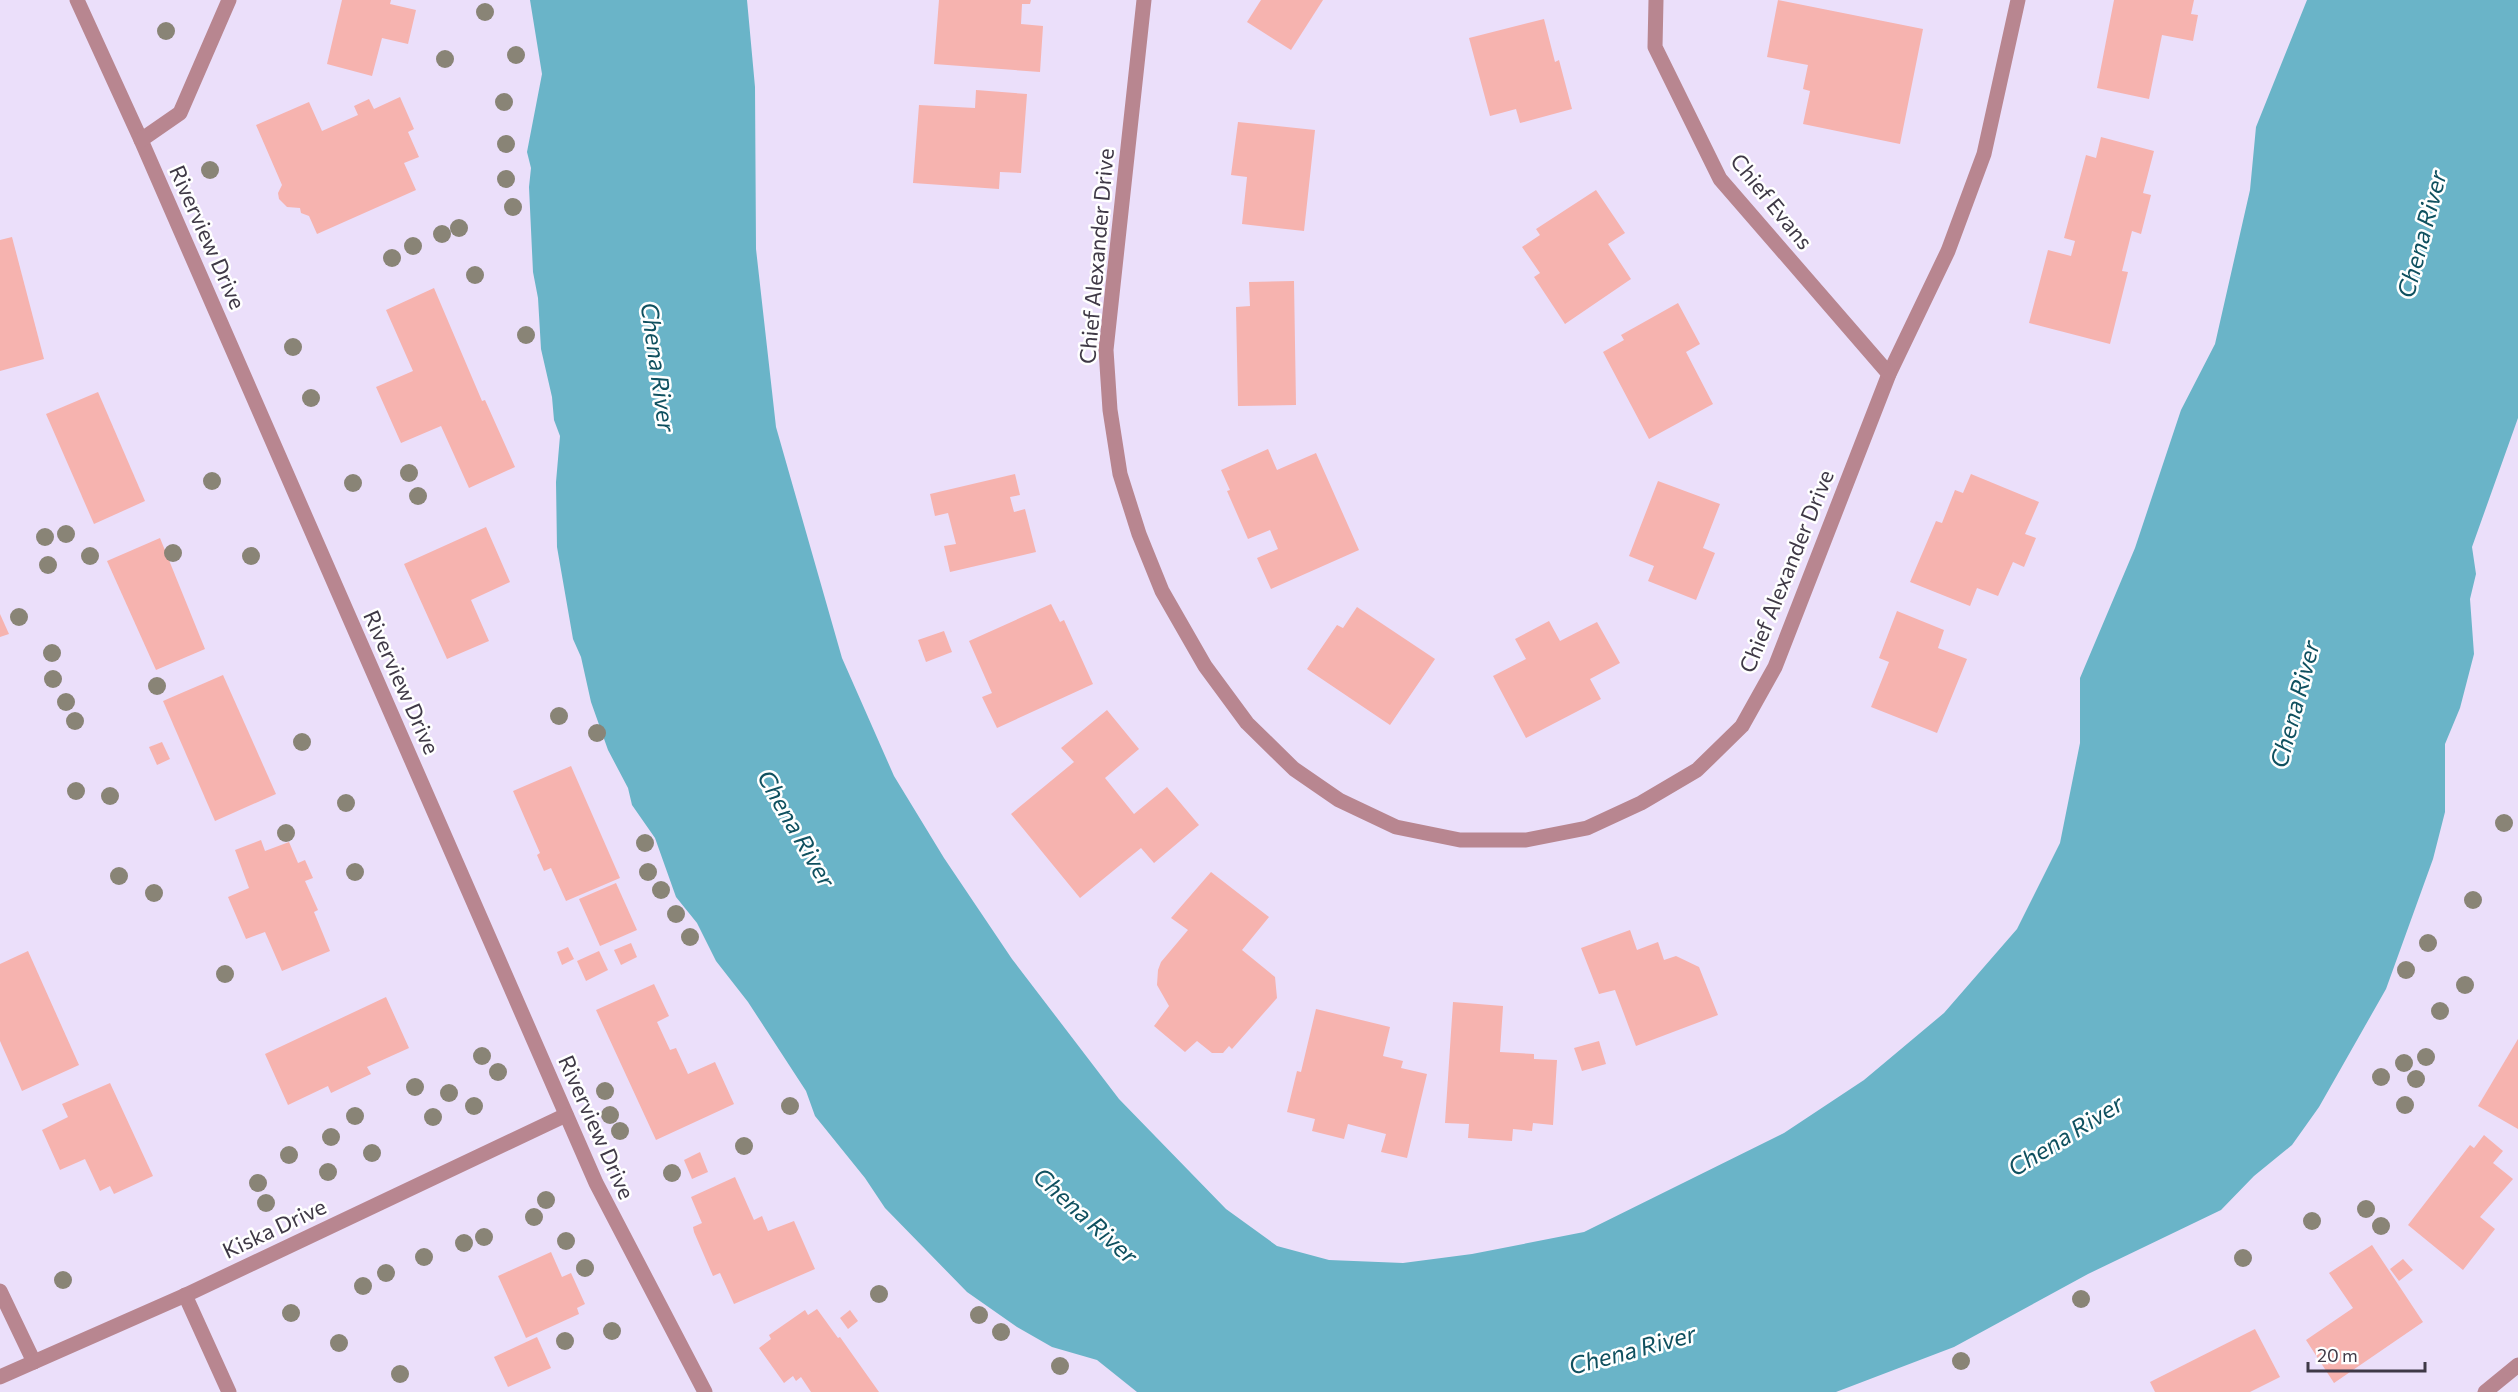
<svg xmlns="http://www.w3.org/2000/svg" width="2518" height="1392" font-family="Commissioner,sans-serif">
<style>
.water{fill:#6ab4c8}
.building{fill:#f6b3af}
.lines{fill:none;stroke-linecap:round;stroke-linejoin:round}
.minor{stroke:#b88690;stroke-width:15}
.tree{fill:#898476}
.labels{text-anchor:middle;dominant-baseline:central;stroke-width:5;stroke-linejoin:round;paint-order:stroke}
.street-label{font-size:22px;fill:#3f3946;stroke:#fff}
.water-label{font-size:24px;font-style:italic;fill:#0f505f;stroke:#fff}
</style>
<rect width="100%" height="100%" fill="#ebdffa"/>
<polygon class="water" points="530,0 747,0 755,87 756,249 776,427 842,658 894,776 944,858 1012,959 1119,1099 1226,1209 1277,1246 1329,1260 1403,1263 1472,1254 1584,1232 1784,1133 1864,1080 1944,1013 2017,929 2060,843 2080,743 2080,678 2135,548 2181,410 2215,344 2250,190 2256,127 2307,0 2518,0 2518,418 2472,547 2476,574 2470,599 2474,654 2460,708 2445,744 2445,812 2433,859 2386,989 2319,1107 2292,1145 2254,1176 2221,1210 2088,1274 1954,1347 1836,1392 1137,1392 1097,1360 1052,1347 1017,1327 967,1292 885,1208 865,1178 815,1116 806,1091 748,1002 716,961 697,923 676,897 655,838 632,805 628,788 608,750 591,702 581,657 573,639 557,547 556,482 560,436 554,420 552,397 541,349 538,298 533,272 529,187 531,168 527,152 542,74"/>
<g class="building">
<polygon points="342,0 391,0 390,4 416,10 408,44 382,38 372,76 327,64"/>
<polygon points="939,0 1031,0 1030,4 1022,4 1021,24 1043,26 1040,72 934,64"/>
<polygon points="1261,0 1323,0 1291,50 1247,22"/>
<polygon points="1778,0 1923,29 1900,144 1803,124 1810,91 1803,89 1808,65 1767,57"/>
<polygon points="2114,0 2194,0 2191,14 2198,15 2193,41 2162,35 2149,99 2097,88"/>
<polygon points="1544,19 1555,62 1559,60 1572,109 1520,123 1516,109 1490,116 1469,38"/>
<polygon points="976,90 1027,94 1021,173 1000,172 999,189 913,183 919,105 975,108"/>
<polygon points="400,97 414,129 408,132 419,157 404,163 416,190 317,234 309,216 301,213 300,208 287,207 279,199 278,193 282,185 256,125 309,102 322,131 358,115 354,106 369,99 374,109"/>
<polygon points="1238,122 1315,130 1304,231 1242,224 1247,177 1231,175"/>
<polygon points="2101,137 2154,151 2143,193 2151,195 2141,234 2132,231 2122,271 2128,272 2110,344 2029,323 2048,250 2071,256 2075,241 2064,238 2086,155 2096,158"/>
<polygon points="1596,190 1625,233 1608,244 1631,279 1565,324 1534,277 1540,273 1522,247 1540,235 1536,229"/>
<polygon points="12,237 44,359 0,371 0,240"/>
<polygon points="1294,281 1296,405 1238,406 1236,307 1250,306 1249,282"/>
<polygon points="434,288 482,401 485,400 515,467 469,488 441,426 401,443 376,387 413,371 386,310"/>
<polygon points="1678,303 1700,344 1686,352 1713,404 1649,439 1603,352 1624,340 1621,335"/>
<polygon points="98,392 145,501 94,524 46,414"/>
<polygon points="1268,449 1277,470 1316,453 1359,550 1271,589 1257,558 1278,549 1270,530 1248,539 1227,491 1230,490 1221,470"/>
<polygon points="1015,474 1020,495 1010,497 1014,512 1025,509 1036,552 950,572 944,546 956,544 948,513 935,516 930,494"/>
<polygon points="1971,474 2039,502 2025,534 2036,538 2024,567 2013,562 1998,596 1977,588 1970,606 1910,582 1936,521 1942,523 1955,490 1963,493"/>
<polygon points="1658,481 1720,504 1703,548 1715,553 1696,600 1648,581 1654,566 1629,556"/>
<polygon points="486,527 510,582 471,600 489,641 447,659 404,564"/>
<polygon points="160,538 205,649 156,670 107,561"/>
<polygon points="1051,604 1060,622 1064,620 1093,684 997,728 982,697 992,693 969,641"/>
<polygon points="1357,607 1435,659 1390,725 1307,669 1337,625 1343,628"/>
<polygon points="1897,611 1944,630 1938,648 1967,659 1937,733 1871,707 1889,662 1879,658"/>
<polygon points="0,614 9,634 0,637"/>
<polygon points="1549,621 1560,641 1597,622 1620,663 1590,679 1601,699 1526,738 1493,676 1526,659 1515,639"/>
<polygon points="944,631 952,652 926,662 918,640"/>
<polygon points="223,675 276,794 215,821 163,701"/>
<polygon points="1107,710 1139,749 1105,778 1134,814 1167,787 1199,825 1154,863 1141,848 1080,898 1011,814 1074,762 1061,748"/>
<polygon points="162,742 170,759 157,765 149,747"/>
<polygon points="571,766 620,878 566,901 551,868 544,871 537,855 540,853 513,791"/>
<polygon points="261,840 265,851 289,842 298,863 305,860 313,878 305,881 318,910 314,912 330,951 282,971 265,932 246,939 228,897 249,888 235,850"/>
<polygon points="1211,872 1269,917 1242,950 1275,977 1277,998 1232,1049 1229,1046 1223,1053 1212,1053 1197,1041 1185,1052 1154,1026 1169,1006 1157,985 1158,970 1161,962 1188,930 1171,918"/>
<polygon points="616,883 637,930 600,946 579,899"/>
<polygon points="1630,930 1637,950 1658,942 1664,960 1676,956 1699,967 1718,1015 1636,1046 1615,990 1599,994 1581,948"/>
<polygon points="631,943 637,957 621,965 614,950"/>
<polygon points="568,947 574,959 562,965 557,952"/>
<polygon points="28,951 79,1065 22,1091 0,1041 0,964"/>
<polygon points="599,951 608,970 586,981 577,961"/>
<polygon points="654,984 669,1016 657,1022 670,1050 676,1048 688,1074 715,1062 734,1104 656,1140 596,1010"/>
<polygon points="386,997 409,1048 367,1067 371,1074 331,1093 328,1086 288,1105 265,1054"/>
<polygon points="1453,1002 1503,1006 1500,1052 1534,1054 1534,1059 1557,1060 1553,1125 1533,1123 1532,1131 1513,1129 1512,1141 1468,1138 1469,1124 1445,1123"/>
<polygon points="1316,1009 1390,1027 1383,1056 1403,1061 1401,1068 1427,1074 1407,1158 1381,1152 1386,1134 1348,1124 1344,1139 1312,1131 1315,1119 1287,1112 1297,1071 1301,1072"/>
<polygon points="2518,1039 2518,1129 2478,1106"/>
<polygon points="1599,1041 1606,1064 1582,1071 1574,1048"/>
<polygon points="110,1083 153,1176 114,1194 110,1186 100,1191 85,1159 60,1170 42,1130 68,1117 62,1104"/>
<polygon points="2484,1135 2503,1151 2493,1163 2513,1179 2480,1217 2495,1229 2463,1270 2408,1225 2470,1145 2474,1148"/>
<polygon points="700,1152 708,1172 692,1179 684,1160"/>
<polygon points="735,1177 754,1220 762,1216 768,1231 794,1221 815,1269 734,1304 720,1273 713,1276 694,1232 693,1227 702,1223 691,1197"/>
<polygon points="2372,1245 2423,1322 2334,1383 2306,1340 2353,1308 2329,1273"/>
<polygon points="551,1252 562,1277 571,1273 585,1304 577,1308 579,1314 526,1338 498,1276"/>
<polygon points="2403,1259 2413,1270 2399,1281 2390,1269"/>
<polygon points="817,1309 838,1338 840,1337 879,1392 811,1392 801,1377 796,1381 793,1376 784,1383 759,1348 771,1339 769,1335 805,1310 808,1315"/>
<polygon points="850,1310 858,1321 848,1329 840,1318"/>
<polygon points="2255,1329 2280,1377 2250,1392 2155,1392 2150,1382"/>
<polygon points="537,1337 551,1368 508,1387 494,1357"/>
</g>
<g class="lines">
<g class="minor">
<polyline points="77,0 141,140 596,1183 705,1392"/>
<polyline points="1144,0 1106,350 1110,410 1120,474 1139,534 1162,591 1205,666 1247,723 1294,769 1339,800 1396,827 1460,840 1526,840 1587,828 1641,803 1697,770 1742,726 1775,667 1889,374 1948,251 1984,154 2018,0"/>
<polyline points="1656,0 1655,47 1720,179 1889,374"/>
<polyline points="141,140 180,113 229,0"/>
<polyline points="0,1291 34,1362"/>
<polyline points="185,1295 229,1392"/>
<polyline points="0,1377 188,1294 566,1115"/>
<polyline points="2485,1392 2518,1365"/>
</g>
</g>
<g class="tree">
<circle cx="485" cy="12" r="9"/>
<circle cx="166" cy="31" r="9"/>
<circle cx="516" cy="55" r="9"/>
<circle cx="445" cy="59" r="9"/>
<circle cx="504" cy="102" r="9"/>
<circle cx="506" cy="144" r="9"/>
<circle cx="210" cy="170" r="9"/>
<circle cx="506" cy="179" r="9"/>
<circle cx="513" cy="207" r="9"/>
<circle cx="459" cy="228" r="9"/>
<circle cx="442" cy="234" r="9"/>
<circle cx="413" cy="246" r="9"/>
<circle cx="392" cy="258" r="9"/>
<circle cx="475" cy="275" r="9"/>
<circle cx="526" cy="335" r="9"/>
<circle cx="293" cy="347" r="9"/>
<circle cx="311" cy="398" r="9"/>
<circle cx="409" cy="473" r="9"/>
<circle cx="212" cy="481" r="9"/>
<circle cx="353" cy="483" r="9"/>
<circle cx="418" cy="496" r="9"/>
<circle cx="66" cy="534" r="9"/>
<circle cx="45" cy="537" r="9"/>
<circle cx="173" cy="553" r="9"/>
<circle cx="90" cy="556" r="9"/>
<circle cx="251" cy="556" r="9"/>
<circle cx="48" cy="565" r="9"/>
<circle cx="19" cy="617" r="9"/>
<circle cx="52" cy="653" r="9"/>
<circle cx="53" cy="679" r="9"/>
<circle cx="157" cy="686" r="9"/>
<circle cx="66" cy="702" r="9"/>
<circle cx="559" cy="716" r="9"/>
<circle cx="75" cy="721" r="9"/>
<circle cx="597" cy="733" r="9"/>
<circle cx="302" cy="742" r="9"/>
<circle cx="76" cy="791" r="9"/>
<circle cx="110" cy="796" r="9"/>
<circle cx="346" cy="803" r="9"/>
<circle cx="2504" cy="823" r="9"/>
<circle cx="286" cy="833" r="9"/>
<circle cx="645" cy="843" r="9"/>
<circle cx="355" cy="872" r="9"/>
<circle cx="648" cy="872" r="9"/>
<circle cx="119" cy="876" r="9"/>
<circle cx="661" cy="890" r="9"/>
<circle cx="154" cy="893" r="9"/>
<circle cx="2473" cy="900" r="9"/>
<circle cx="676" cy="914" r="9"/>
<circle cx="690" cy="937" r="9"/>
<circle cx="2428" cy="943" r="9"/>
<circle cx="2406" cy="970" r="9"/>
<circle cx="225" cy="974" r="9"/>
<circle cx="2465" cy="985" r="9"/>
<circle cx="2440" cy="1011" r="9"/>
<circle cx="482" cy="1056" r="9"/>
<circle cx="2426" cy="1057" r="9"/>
<circle cx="2404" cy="1063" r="9"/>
<circle cx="498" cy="1072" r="9"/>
<circle cx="2381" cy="1077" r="9"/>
<circle cx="2416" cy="1079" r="9"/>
<circle cx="415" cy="1087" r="9"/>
<circle cx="605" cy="1091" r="9"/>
<circle cx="449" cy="1093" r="9"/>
<circle cx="2405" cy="1105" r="9"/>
<circle cx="474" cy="1106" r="9"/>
<circle cx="790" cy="1106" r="9"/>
<circle cx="610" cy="1115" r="9"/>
<circle cx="355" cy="1116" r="9"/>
<circle cx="433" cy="1117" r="9"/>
<circle cx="620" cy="1131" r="9"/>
<circle cx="331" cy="1137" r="9"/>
<circle cx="744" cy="1146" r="9"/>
<circle cx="372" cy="1153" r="9"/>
<circle cx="289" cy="1155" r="9"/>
<circle cx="328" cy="1172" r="9"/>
<circle cx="672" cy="1173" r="9"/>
<circle cx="258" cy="1183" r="9"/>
<circle cx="546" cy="1200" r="9"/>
<circle cx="266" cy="1203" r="9"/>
<circle cx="2366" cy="1209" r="9"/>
<circle cx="534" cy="1217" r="9"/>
<circle cx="2312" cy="1221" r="9"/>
<circle cx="2381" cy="1226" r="9"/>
<circle cx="484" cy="1237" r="9"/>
<circle cx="566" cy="1241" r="9"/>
<circle cx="464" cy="1243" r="9"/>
<circle cx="424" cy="1257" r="9"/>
<circle cx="2243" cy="1258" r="9"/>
<circle cx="585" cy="1268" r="9"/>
<circle cx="386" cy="1273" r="9"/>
<circle cx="63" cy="1280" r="9"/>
<circle cx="363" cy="1286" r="9"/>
<circle cx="879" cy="1294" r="9"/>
<circle cx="2081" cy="1299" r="9"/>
<circle cx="291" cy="1313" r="9"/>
<circle cx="979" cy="1315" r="9"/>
<circle cx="612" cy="1331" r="9"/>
<circle cx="1001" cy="1332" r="9"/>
<circle cx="565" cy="1341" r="9"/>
<circle cx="339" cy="1343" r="9"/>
<circle cx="1961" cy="1361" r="9"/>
<circle cx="1060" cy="1366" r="9"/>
<circle cx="400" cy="1374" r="9"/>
</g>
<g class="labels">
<g class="street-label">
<text transform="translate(1772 201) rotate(51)">Chief Evans</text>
<text transform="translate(208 237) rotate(66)">Riverview Drive</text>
<text transform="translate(1096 256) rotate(-85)">Chief Alexander Drive</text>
<text transform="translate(1786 571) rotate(-68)">Chief Alexander Drive</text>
<text transform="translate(402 682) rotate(66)">Riverview Drive</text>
<text transform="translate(597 1127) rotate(66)">Riverview Drive</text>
<text transform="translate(274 1228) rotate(-25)">Kiska Drive</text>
</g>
<g class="water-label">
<text transform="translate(2421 234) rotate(-75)">Chena River</text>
<text transform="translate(659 367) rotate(82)">Chena River</text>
<text transform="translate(2294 704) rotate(-75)">Chena River</text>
<text transform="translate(797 828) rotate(60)">Chena River</text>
<text transform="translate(2065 1135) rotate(-32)">Chena River</text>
<text transform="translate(1086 1215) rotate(42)">Chena River</text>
<text transform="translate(1632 1349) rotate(-15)">Chena River</text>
</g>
</g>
<path d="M2308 1362v9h117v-9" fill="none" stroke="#3f3946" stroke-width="3"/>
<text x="2317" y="1362" font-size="18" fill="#3f3946" stroke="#ffffff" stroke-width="4.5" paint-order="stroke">20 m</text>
</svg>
